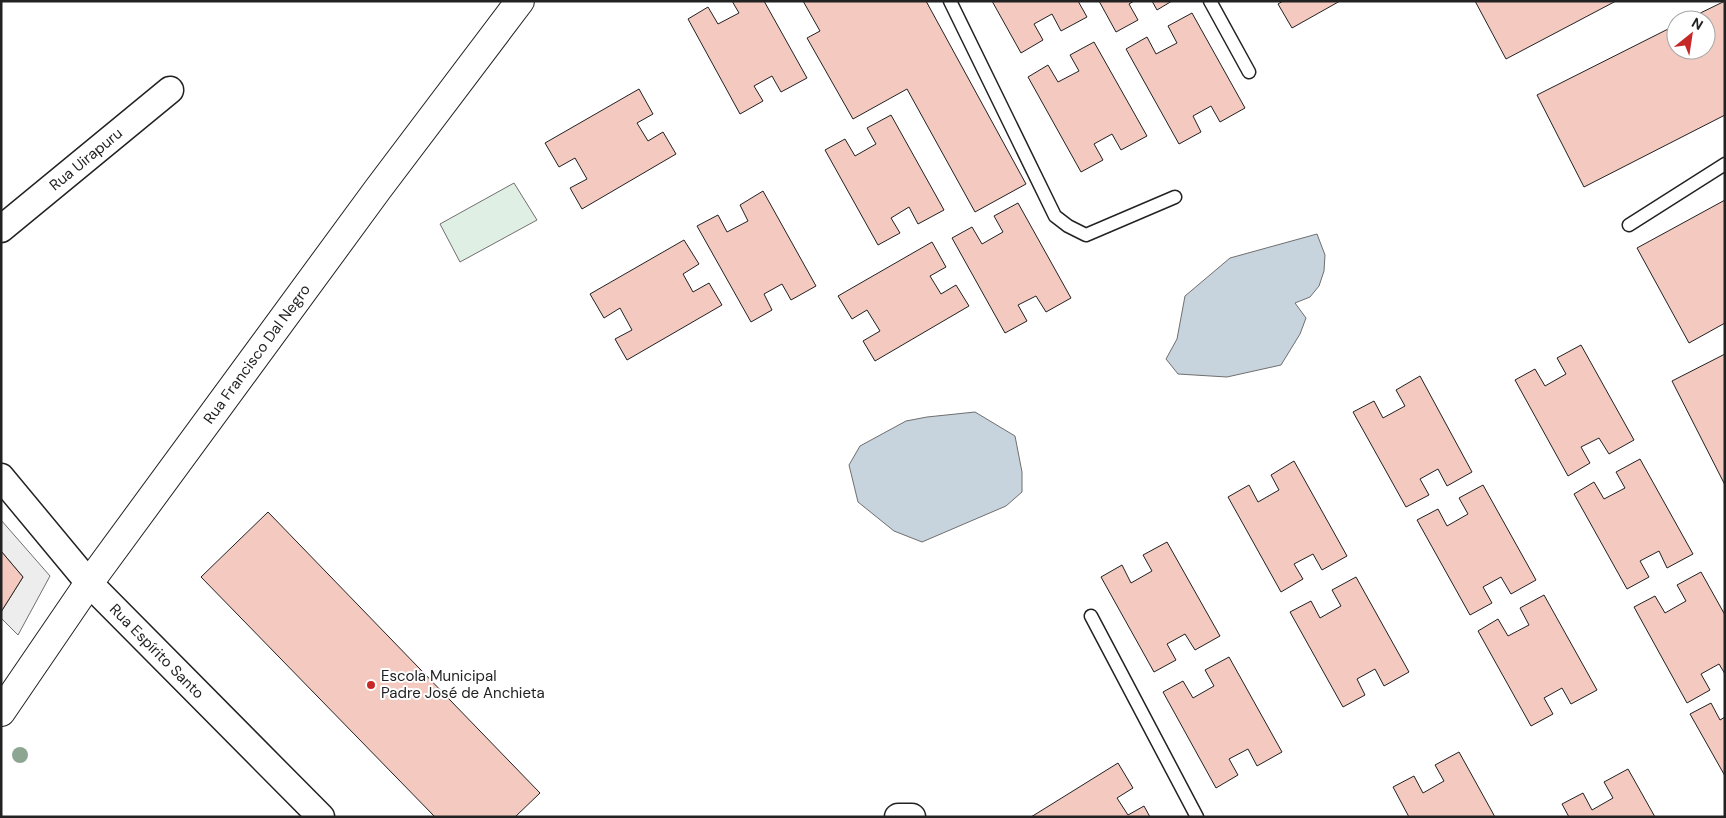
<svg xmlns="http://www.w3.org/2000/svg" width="1726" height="818" font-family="'DM Sans',sans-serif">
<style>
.green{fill:#e0efe3;stroke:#6f6f6f}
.parking{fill:#ededed;stroke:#6f6f6f}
.water{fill:#c7d3dd;stroke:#6f6f6f}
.building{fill:#f3c9c0;stroke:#222}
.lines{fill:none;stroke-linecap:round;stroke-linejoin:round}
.lane-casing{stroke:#222;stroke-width:15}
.street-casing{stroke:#222;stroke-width:29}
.secondary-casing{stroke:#222;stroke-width:30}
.lane{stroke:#fff;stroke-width:12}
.street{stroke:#fff;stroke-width:26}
.secondary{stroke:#fff;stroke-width:28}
.tree{fill:#8da692}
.poi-dot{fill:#c62828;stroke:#fff;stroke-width:2}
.labels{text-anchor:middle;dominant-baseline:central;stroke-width:4;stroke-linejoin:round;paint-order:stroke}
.street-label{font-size:15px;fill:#222;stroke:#fff}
.poi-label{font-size:15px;fill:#222;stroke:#fff;text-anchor:start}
</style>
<rect width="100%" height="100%" fill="#fff"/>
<polygon class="green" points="514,183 537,220 460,262 440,224"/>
<polygon class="parking" points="1,520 50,576 18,635 1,618 1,612 23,577 1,551"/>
<g class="water">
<polygon points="1317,234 1325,255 1324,271 1319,286 1310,297 1295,303 1306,318 1300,334 1281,365 1227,377 1178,374 1166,359 1177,339 1185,296 1230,258"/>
<polygon points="975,412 1015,436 1022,472 1022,492 1006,506 922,542 894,531 858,502 849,465 860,446 906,421 927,417"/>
</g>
<g class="building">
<polygon points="732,1 764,1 807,78 781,92 772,76 754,86 763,101 740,114 688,19 708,7 718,24 739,13"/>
<polygon points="803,1 926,1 1026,184 975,212 907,89 853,119 807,38 820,31"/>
<polygon points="992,1 1078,1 1087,17 1061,31 1052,14 1034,24 1043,40 1021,53"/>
<polygon points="1099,1 1134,1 1129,4 1138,20 1116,32"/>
<polygon points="1152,1 1172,1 1157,10"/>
<polygon points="1283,1 1340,1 1292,28 1278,4"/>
<polygon points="1475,1 1616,1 1506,59"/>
<polygon points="1725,1 1725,115 1584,187 1537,95 1676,25 1676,50 1706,50 1706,20 1686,20"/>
<polygon points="1192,13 1245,108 1220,122 1211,106 1193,116 1201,132 1179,144 1126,49 1147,37 1156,54 1177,43 1168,26"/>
<polygon points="1094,42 1147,136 1121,150 1112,134 1094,144 1103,160 1081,172 1028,77 1048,65 1058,82 1079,71 1070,55"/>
<polygon points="639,89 653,114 637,123 648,141 663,132 676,154 582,209 570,188 587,179 575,158 559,167 545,143"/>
<polygon points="891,115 944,210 918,224 909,207 891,218 900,233 878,245 825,150 845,139 855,156 876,144 867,128"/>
<polygon points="763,191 816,286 791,300 782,284 764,294 772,310 751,322 697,226 718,215 727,232 748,221 740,205"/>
<polygon points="1725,200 1725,323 1689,343 1637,248"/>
<polygon points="1018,203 1071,298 1046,312 1036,296 1018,305 1027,321 1005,333 952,238 972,227 982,244 1003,232 994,216"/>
<polygon points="684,240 699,264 683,274 693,292 709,283 722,305 627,360 615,339 632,330 620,308 604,318 590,294"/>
<polygon points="932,242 946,267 930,276 941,294 956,285 969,306 875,361 863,341 880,331 867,310 852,319 838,296"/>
<polygon points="1581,345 1634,440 1609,454 1599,438 1581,447 1590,463 1568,476 1515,380 1535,369 1545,386 1566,374 1557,358"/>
<polygon points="1725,354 1725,485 1672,381"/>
<polygon points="1420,376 1472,472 1447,486 1438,469 1420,479 1429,495 1406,507 1353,412 1374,401 1383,418 1405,406 1396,390"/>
<polygon points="1640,459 1693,554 1667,568 1659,551 1640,561 1649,577 1627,589 1574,494 1594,482 1604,499 1625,488 1616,472"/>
<polygon points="1294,461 1347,556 1322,570 1313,554 1294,564 1303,579 1281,592 1228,497 1249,485 1258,502 1279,490 1271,475"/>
<polygon points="1483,485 1536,580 1511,594 1501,577 1483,587 1492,603 1470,615 1417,520 1438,509 1447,526 1468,514 1459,498"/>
<polygon points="268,512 540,793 515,817 435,817 201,577"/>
<polygon points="1167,542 1220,636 1195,650 1185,634 1167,644 1176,660 1154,672 1101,577 1122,565 1131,583 1152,571 1143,555"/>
<polygon points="1,551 23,577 1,612"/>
<polygon points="1701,572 1725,615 1725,674 1719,664 1701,674 1710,690 1687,703 1634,607 1655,596 1665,613 1686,601 1677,585"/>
<polygon points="1356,577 1409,672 1384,686 1375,669 1357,679 1365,695 1343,707 1290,612 1311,601 1320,618 1341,606 1332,590"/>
<polygon points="1544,595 1597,690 1571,704 1562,688 1544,698 1553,714 1531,726 1478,631 1498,619 1508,636 1529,625 1520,608"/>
<polygon points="1229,657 1282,752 1257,766 1248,749 1229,759 1238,775 1216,788 1163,692 1183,681 1193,698 1214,686 1205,670"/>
<polygon points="1711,703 1720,720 1725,717 1725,776 1690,714"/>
<polygon points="1459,752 1495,817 1409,817 1393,787 1414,776 1423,793 1444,781 1435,765"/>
<polygon points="1118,763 1133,788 1117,798 1128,815 1144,806 1150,817 1031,817"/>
<polygon points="1628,769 1655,817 1569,817 1562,804 1583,793 1592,810 1613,798 1604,782"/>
</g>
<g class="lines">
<defs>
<g id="lane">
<polyline points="950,1 1055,216 1068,226 1086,235 1175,197"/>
<polyline points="1210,1 1249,72"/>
<polyline points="1629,225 1725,164"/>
<polyline points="1091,616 1197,817"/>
</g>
<g id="street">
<path id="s1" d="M1 229 170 90"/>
<path id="s2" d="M1 477 89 583 321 817"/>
<polyline points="898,817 912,817"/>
</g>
<g id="secondary">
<path id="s3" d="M1 712 89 583 378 189 520 1"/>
</g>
</defs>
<use href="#lane" class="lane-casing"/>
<use href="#street" class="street-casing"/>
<use href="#secondary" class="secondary-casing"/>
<use href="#lane" class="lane"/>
<use href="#street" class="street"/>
<use href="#secondary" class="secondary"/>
</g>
<circle class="tree" cx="20" cy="755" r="8"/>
<circle class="poi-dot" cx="371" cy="685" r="5"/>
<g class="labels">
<g class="street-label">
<text stroke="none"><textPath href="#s1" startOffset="110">Rua Uirapuru</textPath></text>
<text stroke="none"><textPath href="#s3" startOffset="440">Rua Francisco Dal Negro</textPath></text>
<text stroke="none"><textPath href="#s2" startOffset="234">Rua Espírito Santo</textPath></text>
</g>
<g class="poi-label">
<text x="381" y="676">Escola Municipal<tspan x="381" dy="17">Padre José de Anchieta</tspan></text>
</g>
</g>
<rect width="1726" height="818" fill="none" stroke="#222222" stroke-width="5"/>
<g transform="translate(1691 35) rotate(30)"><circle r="24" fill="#ffffff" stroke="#a7a7a7"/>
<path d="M0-4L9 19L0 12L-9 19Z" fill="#c62828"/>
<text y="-8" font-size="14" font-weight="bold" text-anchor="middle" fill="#222222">N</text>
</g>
</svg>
